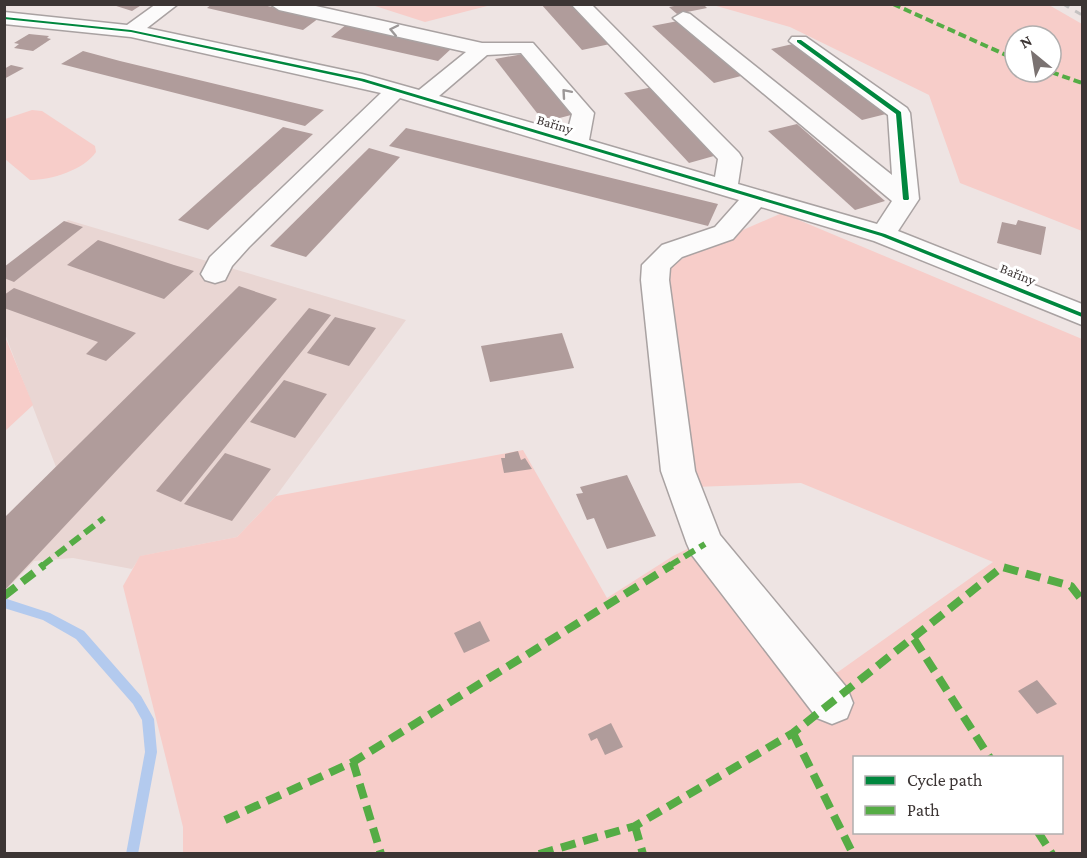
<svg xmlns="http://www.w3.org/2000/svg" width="1087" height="858" font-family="'Crimson Pro',serif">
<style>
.built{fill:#e9d6d3}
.green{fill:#f7cdc9;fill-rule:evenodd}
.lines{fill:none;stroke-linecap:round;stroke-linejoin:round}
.stream{fill:#b3caee;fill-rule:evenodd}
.building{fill:#b09c9b}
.minor-casing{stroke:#a9a2a2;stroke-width:3}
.minor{fill:#fcfbfb;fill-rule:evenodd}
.rail{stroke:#c4c1c1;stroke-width:3;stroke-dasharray:7 7;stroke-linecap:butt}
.quiet-far2{stroke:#55ac45;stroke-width:4;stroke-dasharray:8 4;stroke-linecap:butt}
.quiet-far1{stroke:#55ac45;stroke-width:6;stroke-dasharray:12 6;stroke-linecap:butt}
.quiet{stroke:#55ac45;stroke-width:8;stroke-dasharray:15 8;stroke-linecap:butt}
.cycleway-casing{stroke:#fff;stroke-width:3}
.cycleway{fill:#00873e;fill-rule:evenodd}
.oneway{stroke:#9c9898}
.labels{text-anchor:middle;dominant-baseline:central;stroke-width:6;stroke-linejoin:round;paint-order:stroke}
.far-street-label{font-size:14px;fill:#3c3534;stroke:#fff}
</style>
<rect width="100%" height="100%" fill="#eee4e3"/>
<polygon class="built" points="68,220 406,320 276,496 237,537 141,556 132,569 73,558 34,561 5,591 5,519 56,467 5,334 5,269"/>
<g class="green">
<polygon points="372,5 372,4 491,5 425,22"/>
<path d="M1049 5 1082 24V231L960 183 929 95 790 27 713 5ZM1015 36H1051V72H1015Z"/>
<path d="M32 110 42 111 95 146 96 152C84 170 51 180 30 180L5 159V119Z"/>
<path d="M782 213 1082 339V853H183V827L123 586 140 556 237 537 276 496 523 450 607 598 673 556 716 535 816 671 838 672 993 562 801 483 694 487 661 272 695 251ZM854 758H1062V832H854Z"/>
<polygon points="4,334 33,405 5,431 4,431"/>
</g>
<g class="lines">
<polygon class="stream" points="4,598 50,613 84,631 141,696 154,719 157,752 138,854 126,854 145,752 142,720 133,704 76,639 43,620 4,608"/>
</g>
<g class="building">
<polygon points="110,4 143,4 132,11"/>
<polygon points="212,4 259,4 319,18 303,30 207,8"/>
<polygon points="541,4 571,4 610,44 582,50"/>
<polygon points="684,4 703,4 707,8 677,14 669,7"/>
<polygon points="678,21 741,76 714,83 652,26"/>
<polygon points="347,24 452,48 438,61 331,37"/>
<polygon points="29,34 49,36 47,38 51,39 33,51 14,48 19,44 14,43"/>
<polygon points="797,43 890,113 862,120 771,49"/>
<polygon points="83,51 120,61 324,110 305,126 61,64"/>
<polygon points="523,54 575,114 544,122 495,59"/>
<polygon points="11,65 24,68 4,79 4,69"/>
<polygon points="653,87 721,154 689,163 624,93"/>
<polygon points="797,124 885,201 855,210 768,131"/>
<polygon points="283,127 313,134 208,230 178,220"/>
<polygon points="406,128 431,134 718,204 708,226 389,146"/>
<polygon points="369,148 400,157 306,257 270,246"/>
<polygon points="1018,220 1046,227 1041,255 997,243 1002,222 1016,225"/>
<polygon points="64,221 83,227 14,282 4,278 4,267"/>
<polygon points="98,240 174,265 194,271 164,299 67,265"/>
<polygon points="239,286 277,299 4,591 4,518"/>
<polygon points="14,288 73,310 136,333 106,361 86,354 98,342 4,308 4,295"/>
<polygon points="309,308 331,315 181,502 156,491"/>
<polygon points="335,317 376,328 349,366 307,353"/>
<polygon points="562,333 574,368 490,382 481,346"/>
<polygon points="284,380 327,394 295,438 250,422"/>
<polygon points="518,451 521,460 525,458 532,469 504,473 501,458 505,458 505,454"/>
<polygon points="225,453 271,469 232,521 184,504"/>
<polygon points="627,475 656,536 607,549 594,518 587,520 576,494 583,493 580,487"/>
<polygon points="480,621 490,641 464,653 454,633"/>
<polygon points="1037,680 1057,704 1037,714 1018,691"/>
<polygon points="611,723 623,747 605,755 597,738 591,741 588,734"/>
</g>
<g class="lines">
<defs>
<path id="minor" d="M156 4H178L147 28 362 74 419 90 466 52 279 10 270 4H307L482 43H533L594 113 589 140 715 177 718 159 571 4H591L739 153 742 158 738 184 877 224 892 201 673 18 683 12 690 14 892 175 888 115 789 41 792 37H806L907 108 910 113 919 199 898 231 1082 304V325L874 241 761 207 733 239 682 257 670 268 669 280 695 471 720 535 847 688 853 703 847 718 832 724 817 718 692 555 687 544 661 471 641 280 642 265 662 245 715 227 739 200 400 98 249 247 232 266 225 280 215 283 205 280 201 274 210 257 381 93 131 37 4 24V12L127 25ZM521 53 572 114 567 133 439 96 487 55Z"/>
</defs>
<use href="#minor" class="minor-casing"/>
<use href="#minor" class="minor"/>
<polyline class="rail" points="1063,4 1082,15"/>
<g class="quiet-far2">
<polyline points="893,4 1015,59"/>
<polyline points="1051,72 1082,83"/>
</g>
<g class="quiet-far1">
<polyline points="42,566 104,518"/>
<polyline points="669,566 705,544"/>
</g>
<g class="quiet">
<polyline points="4,596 44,565"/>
<polyline points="914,639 990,758"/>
<polyline points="793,733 853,854"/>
<polyline points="353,762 381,854"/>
<polyline points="225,820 353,762 672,565"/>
<polyline points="635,826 643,854"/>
<polyline points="1038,832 1052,854"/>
<polyline points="539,854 635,826 793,733 1002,567 1071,586 1082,600"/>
</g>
<defs>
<g id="cycleway">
<polygon points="4,17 131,30 364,79 885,234 1082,313 1082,317 881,236 361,81 131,32 4,19"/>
<polygon points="797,40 801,40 901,112 909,199 908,200 904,200 903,199 896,114 797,42"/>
</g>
</defs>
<use href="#cycleway" class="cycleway-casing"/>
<use href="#cycleway" class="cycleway"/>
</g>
<defs><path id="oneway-chevron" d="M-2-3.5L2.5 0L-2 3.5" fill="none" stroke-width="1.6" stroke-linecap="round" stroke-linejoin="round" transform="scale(1.5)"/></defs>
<g class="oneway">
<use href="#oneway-chevron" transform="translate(394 30) rotate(-168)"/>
<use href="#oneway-chevron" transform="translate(566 93) rotate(-131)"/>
</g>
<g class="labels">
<g class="far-street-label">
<text transform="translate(555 124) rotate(17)">Bařiny</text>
<text transform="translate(1018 274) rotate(22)">Bařiny</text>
</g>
</g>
<rect width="1087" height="858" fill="none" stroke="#3c3534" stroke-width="12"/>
<rect x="853" y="756" width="210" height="78" fill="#ffffff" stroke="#b1aeae" stroke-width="1.5"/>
<rect x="865" y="776" width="30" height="9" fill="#00873e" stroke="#b1aeae" stroke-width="1.5"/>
<text x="907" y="786" font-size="18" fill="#3c3534">Cycle path</text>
<rect x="865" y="806" width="30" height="9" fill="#55ac45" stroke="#b1aeae" stroke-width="1.5"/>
<text x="907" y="816" font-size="18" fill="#3c3534">Path</text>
<g transform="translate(1033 54) rotate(330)"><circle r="28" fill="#ffffff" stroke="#b1aeae" stroke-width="1.5"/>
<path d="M0-4.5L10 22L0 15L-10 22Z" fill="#7a7271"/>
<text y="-9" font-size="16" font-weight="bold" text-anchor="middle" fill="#3c3534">N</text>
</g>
</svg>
